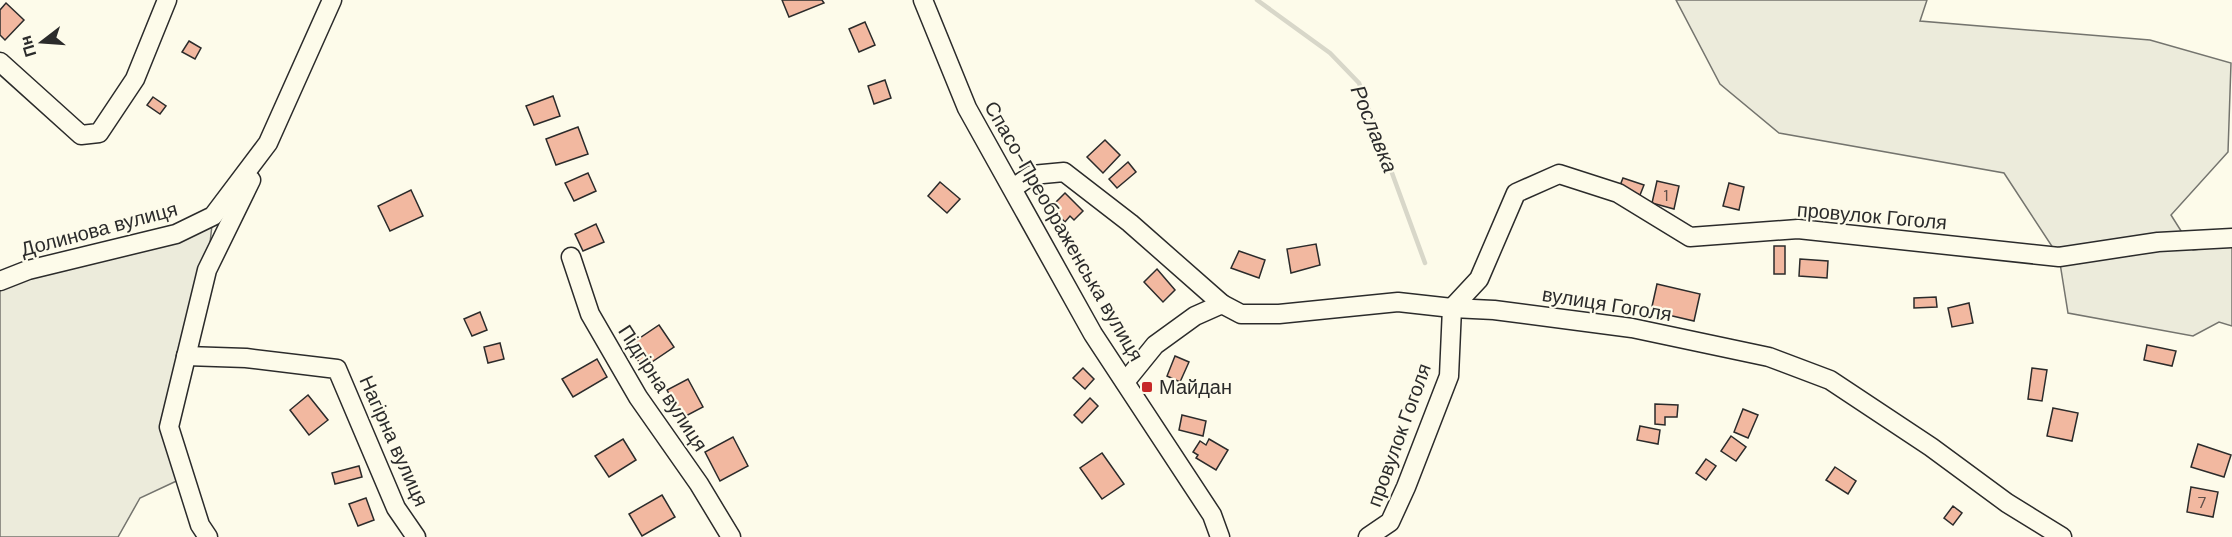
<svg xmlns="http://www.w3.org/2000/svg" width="2232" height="537" font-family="'DM Sans',sans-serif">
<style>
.green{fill:#ecebdb;stroke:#74746e;stroke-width:1.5}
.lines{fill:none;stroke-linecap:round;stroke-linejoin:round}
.stream{stroke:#d8d7c9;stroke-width:4.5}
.building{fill:#f2b8a0;stroke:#2b2b2b;stroke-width:1.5}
.minor-casing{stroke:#2b2b2b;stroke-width:21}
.minor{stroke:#fdfbea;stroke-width:18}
.poi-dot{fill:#c62828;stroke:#fdfbea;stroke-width:2}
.labels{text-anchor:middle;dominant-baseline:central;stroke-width:4.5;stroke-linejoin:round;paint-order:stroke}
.number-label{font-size:16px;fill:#5d4e48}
.street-label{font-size:20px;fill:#2b2b2b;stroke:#fdfbea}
.poi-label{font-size:20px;fill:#2b2b2b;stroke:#fdfbea;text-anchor:start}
.water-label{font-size:21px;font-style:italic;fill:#2b2b2b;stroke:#fdfbea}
</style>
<rect width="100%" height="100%" fill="#fdfbea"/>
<g class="green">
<polygon points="1676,0 1927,0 1920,21 2150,40 2231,63 2228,152 2171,215 2193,250 2232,245 2232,326 2219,322 2193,336 2068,313 2059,257 2004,173 1779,133 1720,84"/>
<polygon points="213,216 207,270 169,427 185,477 140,498 118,537 0,537 0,281"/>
</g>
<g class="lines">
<polyline class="stream" points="1257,0 1330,53 1359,83 1425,263"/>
</g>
<g class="building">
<polygon points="782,0 822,0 824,3 789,17"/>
<polygon points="6,3 24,20 5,40 0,35 0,10"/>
<polygon points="865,22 875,45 859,52 849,29"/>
<polygon points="189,41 201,48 195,59 182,52"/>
<polygon points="885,80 891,98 874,104 868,86"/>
<polygon points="553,96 560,116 534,125 526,106"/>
<polygon points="153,97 166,106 160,114 147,105"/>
<polygon points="578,127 588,154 556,165 546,139"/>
<polygon points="1105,140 1120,155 1103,173 1087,157"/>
<polygon points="1128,162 1136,172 1117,188 1109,179"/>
<polygon points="588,173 596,191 574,201 565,183"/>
<polygon points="1623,178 1644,185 1640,195 1619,188"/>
<polygon points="1657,181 1679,186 1674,209 1652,203"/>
<polygon points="940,182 960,199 947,213 928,196"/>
<polygon points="1729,183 1744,187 1739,210 1723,206"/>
<polygon points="411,190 423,216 390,231 378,206"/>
<polygon points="1065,193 1083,211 1074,220 1070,216 1065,222 1055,212 1059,209 1054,204"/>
<polygon points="596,224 604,242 583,251 575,234"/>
<polygon points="1316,244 1320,265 1291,273 1287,249"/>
<rect x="1774" y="246" width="11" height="28"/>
<polygon points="1239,251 1265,260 1259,278 1231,268"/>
<polygon points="1800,259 1828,261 1827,278 1799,276"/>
<polygon points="1157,269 1175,290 1163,302 1144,282"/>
<polygon points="1657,284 1700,294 1694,321 1651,311"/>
<polygon points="1936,297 1937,307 1914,308 1914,298"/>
<polygon points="1969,303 1973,323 1952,327 1948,308"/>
<polygon points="480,312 487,330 472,336 464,319"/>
<polygon points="659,325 674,347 643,368 628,346"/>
<polygon points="500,343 504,359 488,363 484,347"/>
<polygon points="2147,345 2176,351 2172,366 2144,360"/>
<polygon points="1175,356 1189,362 1180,382 1167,376"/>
<polygon points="597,359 607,377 573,397 562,379"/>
<polygon points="1083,368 1094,379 1085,389 1073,378"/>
<polygon points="2032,368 2047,370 2042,401 2028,399"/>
<polygon points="688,379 703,407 682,418 667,390"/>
<polygon points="308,395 328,420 309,435 290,410"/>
<polygon points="1090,398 1098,406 1082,423 1074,415"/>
<polygon points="1655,404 1678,405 1677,417 1665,417 1665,425 1655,424"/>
<polygon points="2053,408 2078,413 2072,441 2047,436"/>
<polygon points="1743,409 1758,415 1748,438 1734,432"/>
<polygon points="1182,415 1206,421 1203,436 1179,430"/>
<polygon points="1640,426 1660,430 1658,444 1637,440"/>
<polygon points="1731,436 1746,447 1736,461 1721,451"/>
<polygon points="733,437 748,466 720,481 705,452"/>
<polygon points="623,439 636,460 609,477 595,456"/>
<polygon points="1209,439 1228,450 1216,470 1196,458 1198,455 1193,452 1200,441 1206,445"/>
<polygon points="2198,444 2231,455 2224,477 2191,467"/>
<polygon points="1102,453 1124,484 1102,499 1080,468"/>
<polygon points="1706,459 1716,466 1706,480 1696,473"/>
<polygon points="359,466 362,477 335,484 332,473"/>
<polygon points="1835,467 1856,481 1848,494 1826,480"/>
<polygon points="2191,487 2218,492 2213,517 2187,512"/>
<polygon points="662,495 675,517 642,536 629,514"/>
<polygon points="366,498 374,520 358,526 349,504"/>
<polygon points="1953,506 1962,513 1953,525 1944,518"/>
</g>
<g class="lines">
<defs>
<g id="minor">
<polyline points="923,0 967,108 1093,334 1212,515 1220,537"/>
<polyline points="0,62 81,135 99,133 135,79 167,0"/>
<polyline points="1013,188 1032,175 1064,172 1130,223 1222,304"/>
<polyline points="571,257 590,314 638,397 699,484 731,537"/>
<polyline points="0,281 28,270 176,234 213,216 268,143 332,0"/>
<polyline points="186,356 246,358 337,369 396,508 416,537"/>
<polyline points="1125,382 1155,345 1195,316 1222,304 1241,314 1279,314 1398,302 1452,308 1494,310 1632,328 1769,357 1830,380 1931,447 2007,503 2062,537"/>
<polyline points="208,537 200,525 169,427 207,270 251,180"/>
<polyline points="1368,537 1390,522 1406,487 1449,376 1452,308 1479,279 1516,193 1559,174 1618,193 1690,237 1798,229 2059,257 2158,242 2232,238"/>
</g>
</defs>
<use href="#minor" class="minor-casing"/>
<use href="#minor" class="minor"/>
</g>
<rect class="poi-dot" x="1141" y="381" width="12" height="12" rx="3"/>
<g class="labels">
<g class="number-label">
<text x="1666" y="195">1</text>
<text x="2202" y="502">7</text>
</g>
<g class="street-label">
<text transform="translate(1872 216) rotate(5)">провулок Гоголя</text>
<text transform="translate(99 229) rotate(-15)">Долинова вулиця</text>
<text transform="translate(1064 231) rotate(60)">Спасо-Преображенська вулиця</text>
<text transform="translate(1607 304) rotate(9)">вулиця Гоголя</text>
<text transform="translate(663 388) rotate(57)">Підгірна вулиця</text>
<text transform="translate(1399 435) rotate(-70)">провулок Гоголя</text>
<text transform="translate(394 441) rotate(66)">Нагірна вулиця</text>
</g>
<g class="poi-label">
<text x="1159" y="387">Майдан</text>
</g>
<g class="water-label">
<text transform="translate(1374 129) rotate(68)">Рославка</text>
</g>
</g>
<g transform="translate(42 42) rotate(253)" stroke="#fdfbea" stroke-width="4.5" paint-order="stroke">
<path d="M0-4.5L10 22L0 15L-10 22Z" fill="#2b2b2b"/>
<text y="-9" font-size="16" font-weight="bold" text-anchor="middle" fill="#2b2b2b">Пн</text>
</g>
</svg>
